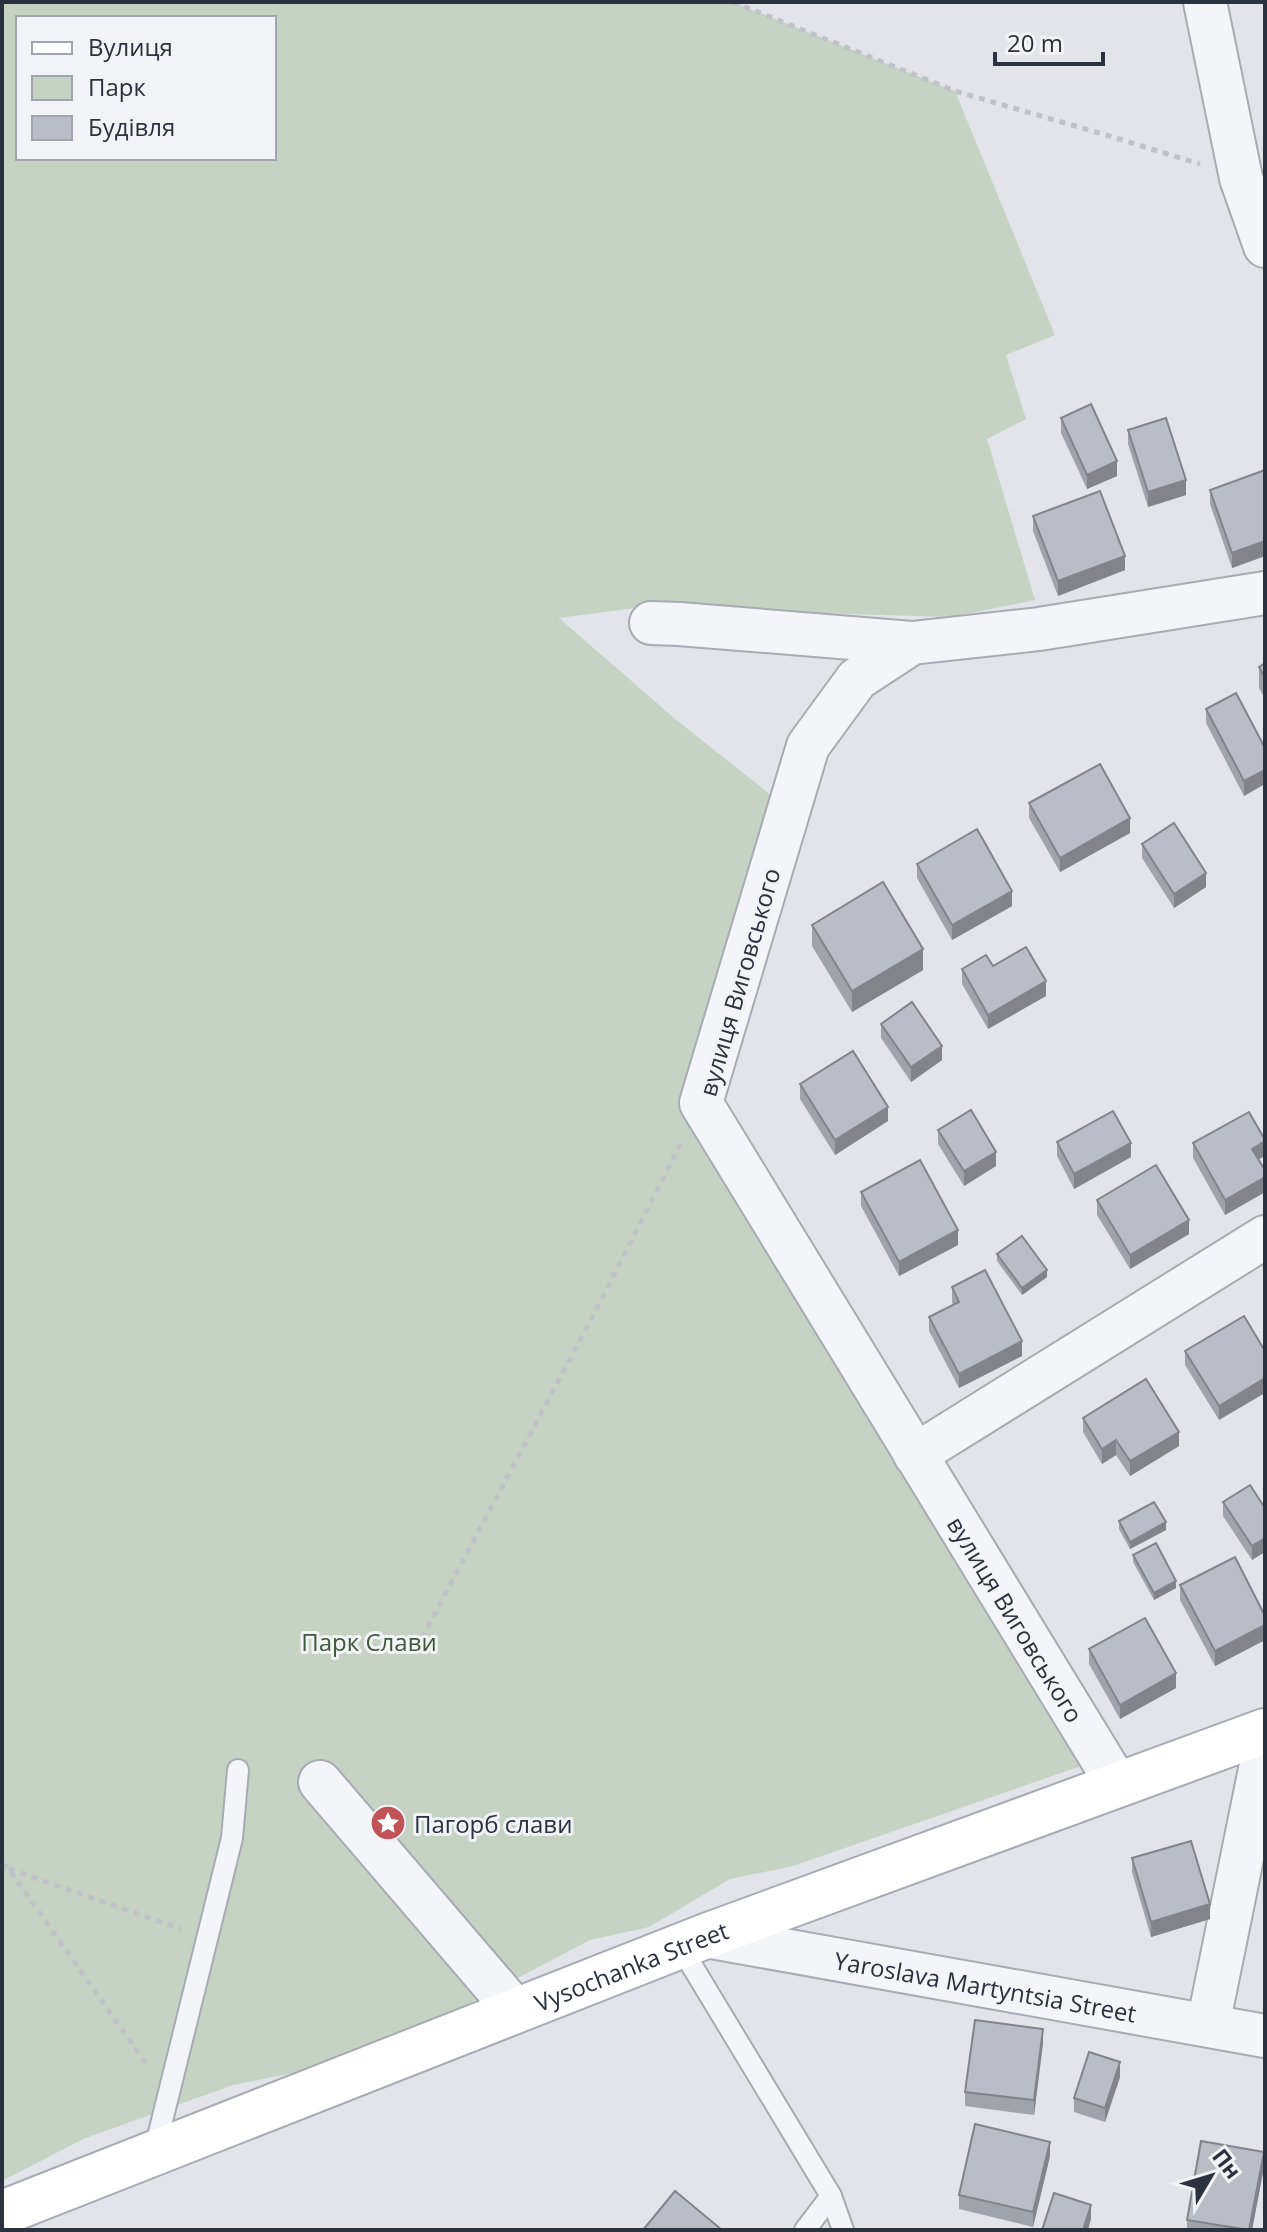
<svg xmlns="http://www.w3.org/2000/svg" width="1267" height="2232" font-family="'Open Sans',sans-serif">
<style>
.green{fill:#c6d2c4;fill-rule:evenodd}
.lines{fill:none;stroke-linecap:round;stroke-linejoin:round}
.lane-casing{stroke:#a8abb3;stroke-width:24}
.street-casing{stroke:#a8abb3;stroke-width:46}
.secondary-casing{stroke:#a8abb3;stroke-width:48}
.path{stroke:#c0c2c8;stroke-width:5;stroke-dasharray:6 6;stroke-linecap:butt}
.lane{stroke:#f4f5f8;stroke-width:20}
.street{stroke:#f4f5f8;stroke-width:42}
.secondary{stroke:#fff;stroke-width:44}
.wall{fill:#a0a3a9}
.shaded-wall{fill:#82848a}
.building{fill:#babdc5;stroke:#82848a;stroke-width:2}
.labels{text-anchor:middle;dominant-baseline:central;stroke-width:6;stroke-linejoin:round;paint-order:stroke}
.street-label{font-size:24px;fill:#2c313f;stroke:#f1f3f6}
.park-label{font-size:24px;fill:#3d5a3a;stroke:#f1f3f6}
.poi-label{font-size:24px;fill:#2c313f;stroke:#f1f3f6;text-anchor:start}
</style>
<rect width="100%" height="100%" fill="#e2e4e9"/>
<path class="green" d="M2 2H733L955 91 1055 335 1006 355 1026 419 987 439 1035 600 951 617 635 608 559 618 674 718 801 819 712 1109 1110 1756 793 1866 730 1879 649 1927 590 1940 464 2006 323 2067 233 2085 83 2139 2 2181ZM18 18H274V158H18Z"/>
<g class="lines">
<defs>
<g id="lane">
<polyline points="680,1946 831,2196 805,2230"/>
<polyline points="154,2153 232,1838 238,1770"/>
<polyline points="831,2196 843,2230"/>
</g>
<g id="street">
<polyline points="1205,2 1241,178 1265,246"/>
<polyline points="651,623 679,624 912,643 1039,629 1265,593"/>
<path id="s1" d="M912 643 857 679 808 746 701 1103 1117 1784"/>
<polyline points="915,1455 1265,1237"/>
<polyline points="320,1782 516,2011"/>
<path id="s2" d="M706 1936 1265 2036"/>
<polyline points="1208,2025 1265,1745"/>
</g>
<g id="secondary">
<path id="s3" d="M2 2213 706 1936 1265 1731"/>
</g>
</defs>
<use href="#lane" class="lane-casing"/>
<use href="#street" class="street-casing"/>
<use href="#secondary" class="secondary-casing"/>
<g class="path">
<polyline points="733,2 955,91 1106,135 1200,164"/>
<polyline points="422,1638 596,1310 681,1143"/>
<polyline points="2,1864 8,1868 147,2065"/>
<polyline points="9,1869 181,1929"/>
</g>
<use href="#lane" class="lane"/>
<use href="#street" class="street"/>
<use href="#secondary" class="secondary"/>
</g>
<g class="wall">
<polygon points="1061,418 1117,476 1087,489 1061,433"/>
<polygon points="1128,430 1186,495 1148,507 1128,444"/>
<polygon points="1265,470 1265,556 1232,568 1210,504 1210,490"/>
<polygon points="1033,516 1125,570 1058,596 1033,531"/>
<polygon points="1265,663 1265,699 1259,688 1259,667"/>
<polygon points="1206,709 1265,748 1244,796 1206,723"/>
<polygon points="1029,803 1130,833 1060,872 1029,818"/>
<polygon points="1142,844 1206,887 1174,908 1142,858"/>
<polygon points="917,864 1012,906 952,940 917,878"/>
<polygon points="812,925 923,970 852,1012 812,946"/>
<polygon points="993,966 1046,996 988,1029 962,984 962,969"/>
<polygon points="881,1024 942,1060 911,1082 881,1038"/>
<polygon points="800,1084 888,1121 835,1155 800,1099"/>
<polygon points="938,1130 996,1166 964,1186 938,1144"/>
<polygon points="1057,1142 1131,1157 1074,1189 1057,1156"/>
<polygon points="1193,1143 1259,1159 1265,1170 1265,1192 1225,1215 1193,1158"/>
<polygon points="861,1192 958,1245 899,1276 861,1206"/>
<polygon points="1097,1200 1189,1234 1130,1269 1097,1215"/>
<polygon points="997,1254 1047,1277 1022,1295 997,1261"/>
<polygon points="952,1287 1022,1356 959,1388 929,1331 929,1317 953,1305 952,1302"/>
<polygon points="1244,1316 1219,1420 1185,1365 1185,1351"/>
<polygon points="1083,1418 1179,1446 1130,1476 1116,1455 1102,1464 1083,1432"/>
<polygon points="1223,1502 1265,1508 1252,1560 1223,1516"/>
<polygon points="1119,1521 1166,1530 1130,1549 1119,1529"/>
<polygon points="1133,1555 1176,1588 1154,1600 1133,1562"/>
<polygon points="1180,1585 1265,1616 1265,1640 1215,1666 1180,1600"/>
<polygon points="1089,1649 1176,1688 1120,1719 1089,1664"/>
<polygon points="1132,1858 1210,1919 1151,1937 1132,1872"/>
<polygon points="1043,2043 1034,2115 965,2106 965,2092"/>
<polygon points="1120,2077 1105,2122 1074,2112 1074,2098"/>
<polygon points="1050,2156 1033,2227 959,2209 959,2195"/>
<polygon points="1264,2167 1252,2230 1187,2230 1187,2220"/>
</g>
<g class="shaded-wall">
<polygon points="1117,461 1117,476 1087,489 1087,475"/>
<polygon points="1186,480 1186,495 1148,507 1148,492"/>
<polygon points="1265,541 1265,556 1232,568 1232,553"/>
<polygon points="1125,556 1125,570 1058,596 1058,581"/>
<polygon points="1265,770 1265,784 1244,796 1244,781"/>
<polygon points="1130,818 1130,833 1060,872 1060,858"/>
<polygon points="1206,873 1206,887 1174,908 1174,894"/>
<polygon points="1012,891 1012,906 952,940 952,925"/>
<polygon points="923,949 923,970 852,1012 852,991"/>
<polygon points="1046,981 1046,996 988,1029 988,1015"/>
<polygon points="942,1046 942,1060 911,1082 911,1067"/>
<polygon points="888,1107 888,1121 835,1155 835,1140"/>
<polygon points="1265,1141 1265,1156 1252,1163 1252,1149"/>
<polygon points="1131,1143 1131,1157 1074,1189 1074,1174"/>
<polygon points="996,1152 996,1166 964,1186 964,1171"/>
<polygon points="1265,1177 1265,1192 1225,1215 1225,1200"/>
<polygon points="1189,1220 1189,1234 1130,1269 1130,1255"/>
<polygon points="958,1230 958,1245 899,1276 899,1262"/>
<polygon points="1047,1270 1047,1277 1022,1295 1022,1288"/>
<polygon points="1022,1341 1022,1356 959,1388 959,1374"/>
<polygon points="1265,1378 1265,1393 1219,1420 1219,1406"/>
<polygon points="1179,1432 1179,1446 1130,1476 1130,1461"/>
<polygon points="1116,1440 1116,1455 1102,1464 1102,1449"/>
<polygon points="1166,1522 1166,1530 1130,1549 1130,1542"/>
<polygon points="1265,1538 1265,1552 1252,1560 1252,1546"/>
<polygon points="1176,1581 1176,1588 1154,1600 1154,1593"/>
<polygon points="1265,1625 1265,1640 1215,1666 1215,1651"/>
<polygon points="1176,1673 1176,1688 1120,1719 1120,1705"/>
<polygon points="1210,1904 1210,1919 1151,1937 1151,1922"/>
<polygon points="1043,2029 1043,2043 1034,2115 1034,2100"/>
<polygon points="1120,2062 1120,2077 1105,2122 1105,2108"/>
<polygon points="1050,2142 1050,2156 1033,2227 1033,2212"/>
<polygon points="1264,2152 1264,2167 1252,2230 1249,2230"/>
<polygon points="1091,2205 1091,2219 1088,2230 1083,2230"/>
</g>
<g class="building">
<polygon points="1091,404 1117,461 1087,475 1061,418"/>
<polygon points="1166,418 1186,480 1148,492 1128,430"/>
<polygon points="1265,470 1265,541 1232,553 1210,490"/>
<polygon points="1100,491 1125,556 1058,581 1033,516"/>
<polygon points="1265,663 1265,678 1259,667"/>
<polygon points="1236,693 1265,748 1265,770 1244,781 1206,709"/>
<polygon points="1100,764 1130,818 1060,858 1029,803"/>
<polygon points="1174,823 1206,873 1174,894 1142,844"/>
<polygon points="977,829 1012,891 952,925 917,864"/>
<polygon points="883,882 923,949 852,991 812,925"/>
<polygon points="1026,947 1046,981 988,1015 962,969 986,955 993,966"/>
<polygon points="912,1002 942,1046 911,1067 881,1024"/>
<polygon points="853,1051 888,1107 835,1140 800,1084"/>
<polygon points="971,1110 996,1152 964,1171 938,1130"/>
<polygon points="1113,1111 1131,1143 1074,1174 1057,1142"/>
<polygon points="1249,1112 1265,1140 1265,1141 1252,1149 1265,1170 1265,1177 1225,1200 1193,1143"/>
<polygon points="920,1160 958,1230 899,1262 861,1192"/>
<polygon points="1156,1165 1189,1220 1130,1255 1097,1200"/>
<polygon points="1022,1236 1047,1270 1022,1288 997,1254"/>
<polygon points="985,1270 1022,1341 959,1374 929,1317 959,1302 952,1287"/>
<polygon points="1244,1316 1265,1351 1265,1378 1219,1406 1185,1351"/>
<polygon points="1146,1379 1179,1432 1130,1461 1116,1440 1102,1449 1083,1418"/>
<polygon points="1250,1485 1265,1508 1265,1538 1252,1546 1223,1502"/>
<polygon points="1154,1502 1166,1522 1130,1542 1119,1521"/>
<polygon points="1156,1543 1176,1581 1154,1593 1133,1555"/>
<polygon points="1235,1557 1265,1616 1265,1625 1215,1651 1180,1585"/>
<polygon points="1145,1618 1176,1673 1120,1705 1089,1649"/>
<polygon points="1191,1841 1210,1904 1151,1922 1132,1858"/>
<polygon points="975,2020 1043,2029 1034,2100 965,2092"/>
<polygon points="1089,2052 1120,2062 1105,2108 1074,2098"/>
<polygon points="975,2124 1050,2142 1033,2212 959,2195"/>
<polygon points="1201,2141 1264,2152 1249,2230 1187,2220"/>
<polygon points="675,2191 722,2230 643,2230"/>
<polygon points="1054,2193 1091,2205 1083,2230 1042,2230"/>
</g>
<defs>
<symbol id="sight-disc" viewBox="-11 -11 22 22"><circle r="9.5" fill="#c15358" stroke="#f1f3f6"/><path d="M0-6L1.8-2.2L6-1.7L2.9 1.2L3.7 5.4L0 3.3L-3.7 5.4L-2.9 1.2L-6-1.7L-1.8-2.2Z" fill="#fff"/></symbol>
</defs>
<g fill-rule="evenodd">
<use href="#sight-disc" x="368" y="1803" width="40" height="40"/>
</g>
<g class="labels">
<g class="street-label">
<text transform="translate(739 982) rotate(-74)">вулиця Виговського</text>
<text stroke="none"><textPath href="#s1" startOffset="1126">вулиця Виговського</textPath></text>
<text stroke="none"><textPath href="#s3" startOffset="676">Vysochanka Street</textPath></text>
<text stroke="none"><textPath href="#s2" startOffset="284">Yaroslava Martyntsia Street</textPath></text>
</g>
<g class="park-label">
<text x="369" y="1641">Парк Слави</text>
</g>
<g class="poi-label">
<text x="414" y="1823">Пагорб слави</text>
</g>
</g>
<rect width="1267" height="2232" fill="none" stroke="#2c313f" stroke-width="8"/>
<rect x="16" y="16" width="260" height="144" fill="#f1f3f6" stroke="#a2a5ad" stroke-width="2"/>
<rect x="32" y="42" width="40" height="12" fill="#ffffff" stroke="#a2a5ad" stroke-width="2"/>
<text x="88" y="56" font-size="24" fill="#2c313f">Вулиця</text>
<rect x="32" y="76" width="40" height="24" fill="#c6d2c4" stroke="#a2a5ad" stroke-width="2"/>
<text x="88" y="96" font-size="24" fill="#2c313f">Парк</text>
<rect x="32" y="116" width="40" height="24" fill="#babdc5" stroke="#a2a5ad" stroke-width="2"/>
<text x="88" y="136" font-size="24" fill="#2c313f">Будівля</text>
<g transform="translate(1211 2176) rotate(52)" stroke="#f1f3f6" stroke-width="6" paint-order="stroke">
<path d="M0-6L14 30L0 20L-14 30Z" fill="#2c313f"/>
<text y="-12" font-size="22" font-weight="bold" text-anchor="middle" fill="#2c313f">Пн</text>
</g>
<path d="M995 52v12h108v-12" fill="none" stroke="#2c313f" stroke-width="4"/>
<text x="1007" y="52" font-size="24" fill="#2c313f" stroke="#f1f3f6" stroke-width="6" paint-order="stroke">20 m</text>
</svg>
